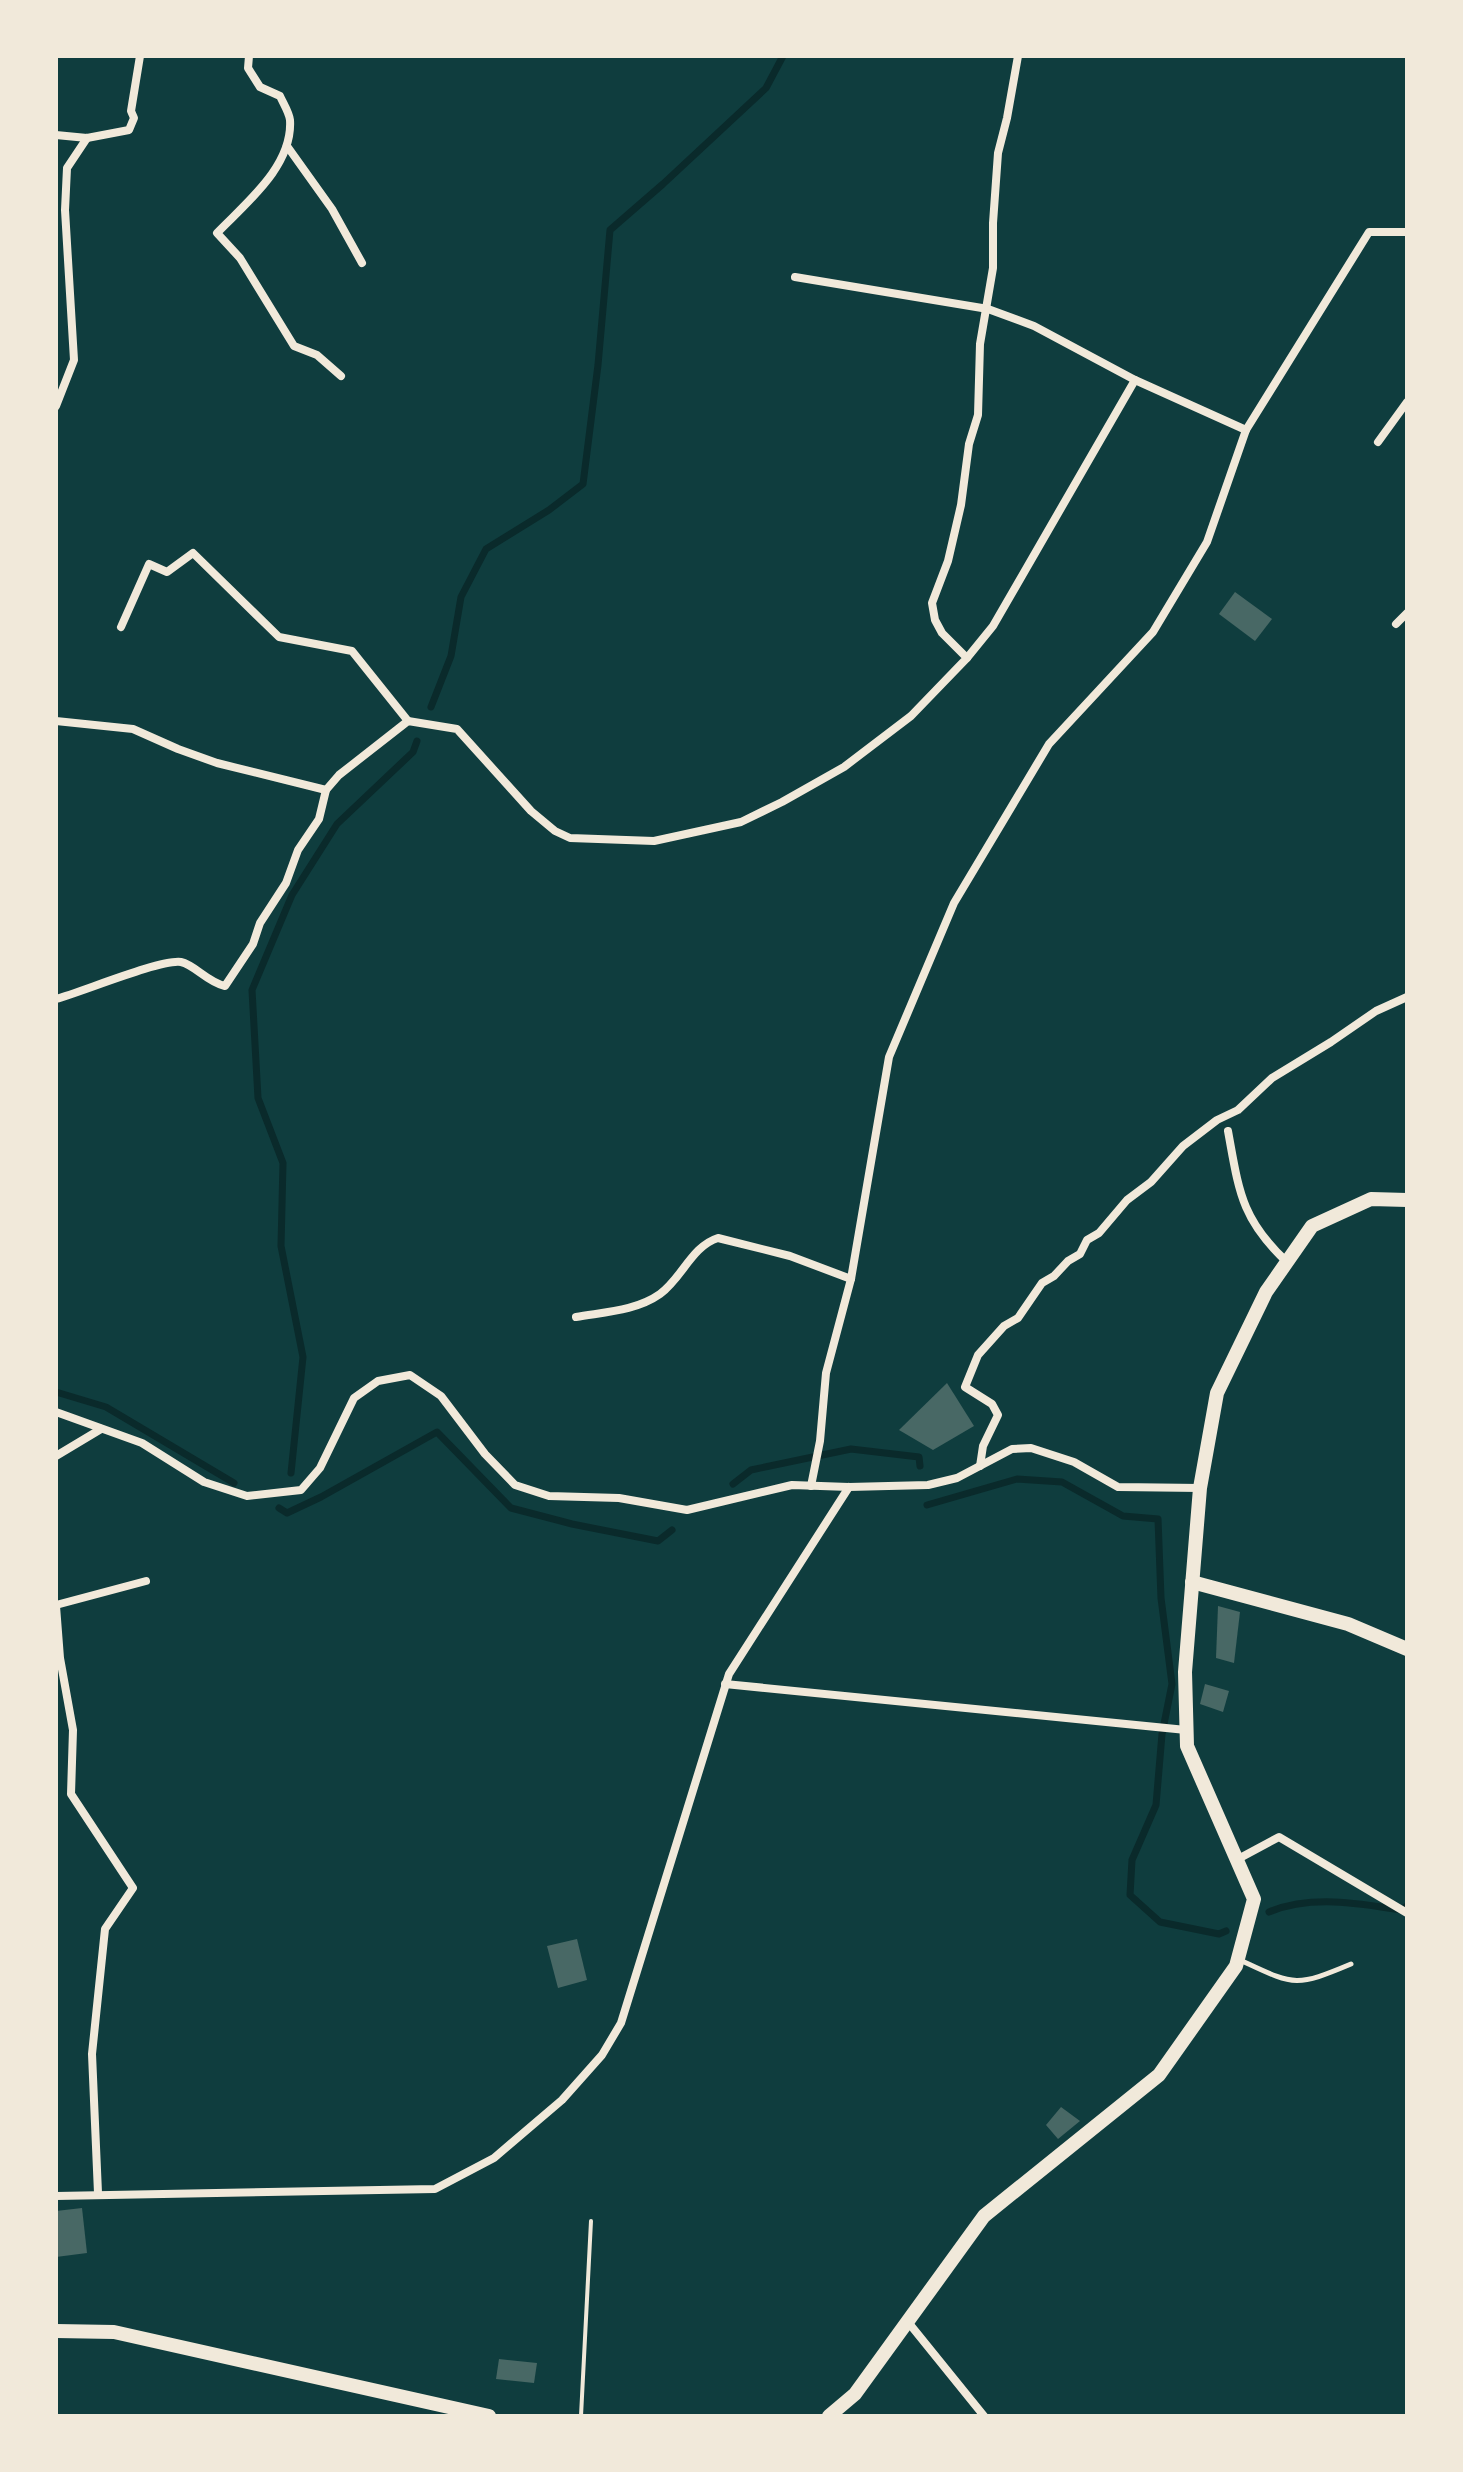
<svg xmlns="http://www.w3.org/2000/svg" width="1463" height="2472" font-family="'Roboto Condensed',sans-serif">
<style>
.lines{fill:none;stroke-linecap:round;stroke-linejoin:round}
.stream{stroke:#0a2a2b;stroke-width:7}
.building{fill:#486865}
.path{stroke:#f1e9da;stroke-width:4}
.service{stroke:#f1e9da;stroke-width:5}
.minor{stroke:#f1e9da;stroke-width:8}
.secondary{stroke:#f1e9da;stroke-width:14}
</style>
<rect width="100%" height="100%" fill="#0f3d3e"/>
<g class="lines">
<g class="stream">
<polyline points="431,707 451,656 461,597 486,549 549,510 583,484 598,365 610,230 663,184 766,88 783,56"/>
<polyline points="56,1392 106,1407 234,1483"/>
<polyline points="291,1473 303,1357 281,1246 283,1163 258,1098 252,990 292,895 337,824 413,752 417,741"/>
<polyline points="733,1484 751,1470 851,1449 919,1457 920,1466"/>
<polyline points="927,1505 1017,1479 1062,1482 1123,1516 1158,1519 1161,1598 1172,1684 1162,1734 1156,1805 1132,1860 1130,1895 1160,1922 1219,1934 1226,1931"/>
<polyline points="279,1508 287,1513 321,1497 437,1432 511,1508 572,1524 658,1541 672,1530"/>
<path d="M1269 1912C1310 1895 1358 1903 1401 1910L1407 1906"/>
</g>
</g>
<g class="building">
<polygon points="1235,592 1272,619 1255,641 1219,614"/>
<polygon points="947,1383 974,1426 933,1450 899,1430"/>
<polygon points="1218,1606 1240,1612 1234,1663 1216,1658"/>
<polygon points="1205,1684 1229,1691 1223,1712 1200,1704"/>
<polygon points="577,1939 587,1980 558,1988 547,1946"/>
<polygon points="1061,2107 1080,2121 1058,2139 1046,2125"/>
<polygon points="82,2208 87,2253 56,2257 56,2211"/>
<polygon points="499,2359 537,2363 534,2383 496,2379"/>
</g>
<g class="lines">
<polyline class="path" points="581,2416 591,2221"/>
<path class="service" d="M1240 1960C1294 1985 1294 1988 1351 1964"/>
<g class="minor">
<path d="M249 56 248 68 260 87 280 96C283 103 289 112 290 120 293 166 246 203 217 233L240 258 294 346 317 355 341 376"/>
<polyline points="56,135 87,138 129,130 134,118 131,111 140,56"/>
<polyline points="287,146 332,209 362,263"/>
<polyline points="795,277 988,309 1034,326 1135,380 1246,430"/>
<polyline points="56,406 74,360 65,210 67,168 87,138"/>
<polyline points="1378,442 1407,402"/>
<polyline points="1396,624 1407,613"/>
<polyline points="121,627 149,564 167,572 193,553 279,637 352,651 408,721"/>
<polyline points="967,658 993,626 1135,380"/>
<polyline points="56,721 133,729 178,749 217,763 326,790"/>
<path d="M56 999C82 992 161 959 181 962 195 965 207 982 225 986L253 944 260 923 286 883 298 850 319 819 326 790 339 775 408 721 457 729 531 811 555 831 570 838 654 841 741 822 782 802 844 767 911 716 967 658 942 633 935 620 932 603 948 561 961 505 969 444 978 415 980 344 993 268V223L998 153 1007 118 1018 56"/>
<path d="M1228 1131C1239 1191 1241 1219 1287 1262"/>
<path d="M576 1317C604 1312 636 1311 660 1294 682 1278 692 1246 718 1238L790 1256 851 1279"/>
<polyline points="56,1412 142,1443 204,1482 247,1496 301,1490 320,1468 354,1398 378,1381 410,1375 441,1396 485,1454 515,1485 549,1496 619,1498 687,1510 792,1485 849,1487 928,1485 957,1478 1012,1449 1031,1448 1074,1462 1118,1487 1200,1488"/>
<polyline points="56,1456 101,1429"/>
<polyline points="980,1466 983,1446 998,1415 992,1404 965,1387 978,1355 1004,1326 1018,1318 1042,1283 1054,1276 1068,1261 1080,1254 1087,1240 1099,1233 1127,1200 1151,1182 1183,1146 1217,1120 1238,1110 1272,1078 1331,1042 1376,1011 1407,997"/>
<polyline points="811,1486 820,1441 826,1373 851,1279 889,1057 954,903 1049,744 1153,632 1207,542 1246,430 1369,232 1407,232"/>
<polyline points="56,1605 146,1581"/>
<polyline points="56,1606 60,1658 73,1730 71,1794 133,1888 105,1929 92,2054 98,2193"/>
<polyline points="725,1684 1186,1730"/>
<polyline points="1238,1859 1279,1837 1407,1913"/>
<polyline points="56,2196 435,2189 494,2158 562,2100 602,2055 621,2023 729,1674 849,1487"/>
<polyline points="908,2322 984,2416"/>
</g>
<g class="secondary">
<polyline points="1192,1582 1348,1624 1407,1649"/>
<polyline points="56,2331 114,2332 489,2416"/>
<polyline points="829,2416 855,2394 984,2216 1159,2075 1236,1966 1254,1899 1187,1746 1185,1672 1200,1488 1217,1393 1266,1292 1312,1226 1371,1199 1407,1200"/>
</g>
</g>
<rect width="1463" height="2472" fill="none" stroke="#f1e9da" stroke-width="116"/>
</svg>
